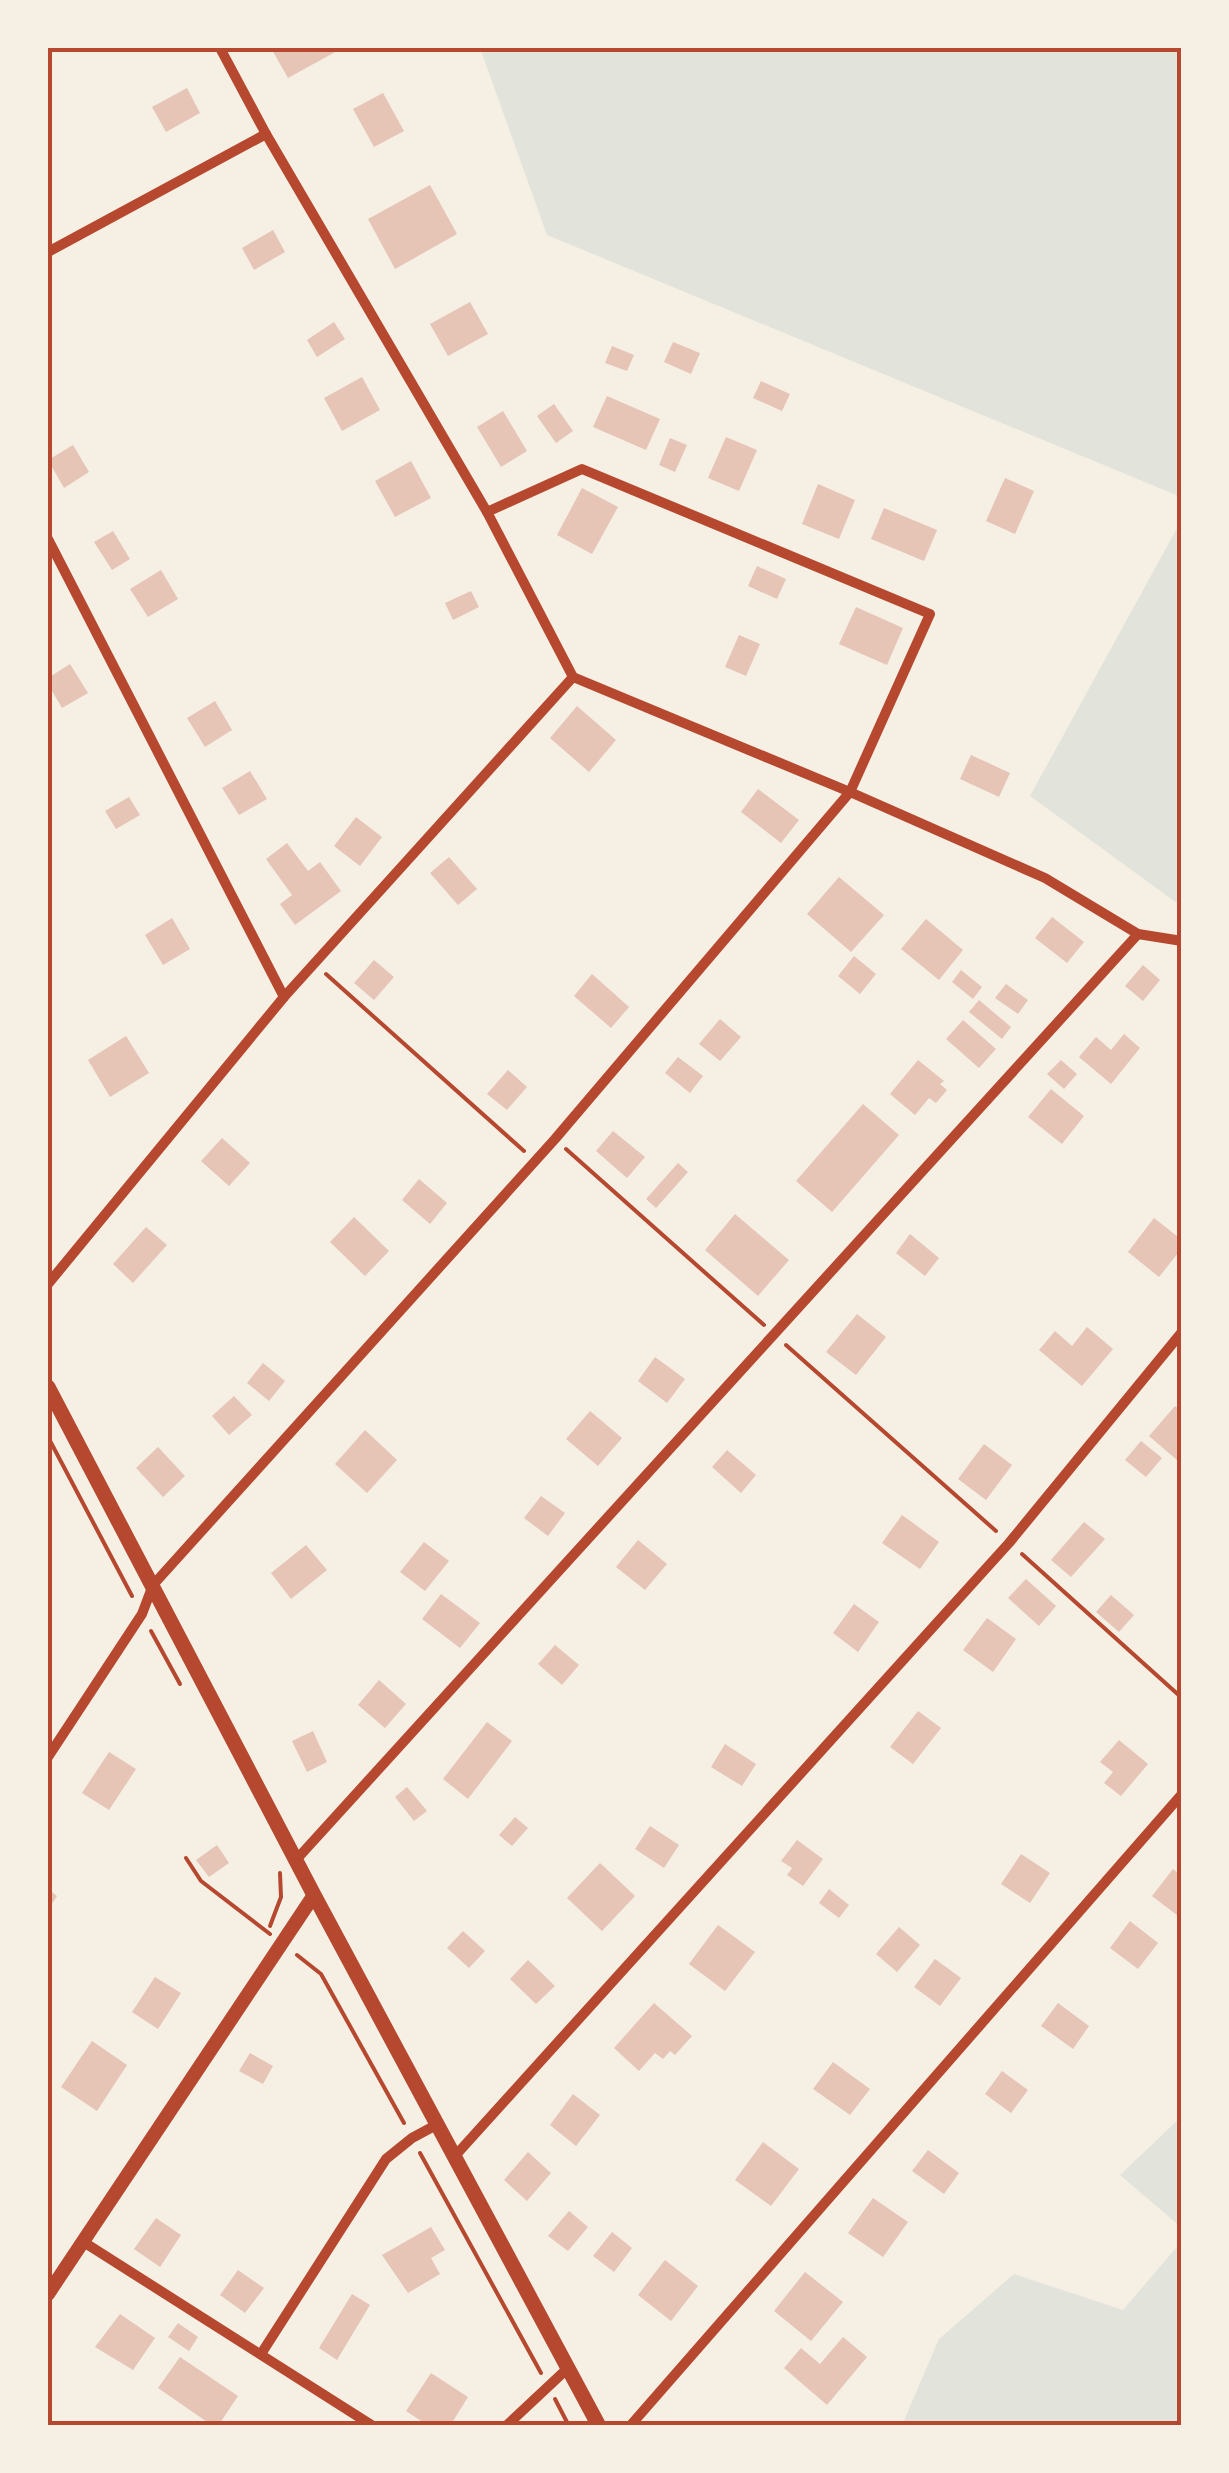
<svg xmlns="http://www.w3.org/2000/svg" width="1229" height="2473" font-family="'Noto Sans',sans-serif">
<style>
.green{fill:#e2e4dc}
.building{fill:#e6c5b7}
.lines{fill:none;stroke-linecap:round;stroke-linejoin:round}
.path{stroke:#b5482f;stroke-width:4}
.minor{stroke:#b5482f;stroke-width:10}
.tertiary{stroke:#b5482f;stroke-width:14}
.secondary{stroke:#b5482f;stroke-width:15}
.neatline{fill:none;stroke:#b5482f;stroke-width:4}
</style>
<rect width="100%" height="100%" fill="#f6efe4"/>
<g class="green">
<polygon points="480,48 1181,48 1181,497 547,235"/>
<polygon points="1181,521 1182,906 1181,906 1030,796"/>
<polygon points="1181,2117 1181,2227 1120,2175"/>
<polygon points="1181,2242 1181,2425 902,2425 939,2339 1014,2274 1123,2310"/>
</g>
<g class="building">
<polygon points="271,48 335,48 337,51 288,78"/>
<polygon points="187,88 200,113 166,132 152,107"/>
<polygon points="383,93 404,131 374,147 353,109"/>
<polygon points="430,185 457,234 395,269 368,219"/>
<polygon points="273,230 285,252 254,270 242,248"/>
<polygon points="470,302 488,334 448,356 430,324"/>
<polygon points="334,322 345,339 317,357 307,340"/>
<polygon points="673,342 700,353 691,374 664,362"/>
<polygon points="612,346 634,355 627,371 605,363"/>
<polygon points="362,377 380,410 342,431 324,398"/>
<polygon points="761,381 790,394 782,411 753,398"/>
<polygon points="607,396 660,419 646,450 593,427"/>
<polygon points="554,404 573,431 556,443 537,416"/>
<polygon points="503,411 527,451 501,467 477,427"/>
<polygon points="726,437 757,450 739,491 708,478"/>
<polygon points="670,438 687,445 675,472 659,465"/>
<polygon points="73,445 89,472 64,488 48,460"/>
<polygon points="411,461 431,498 395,517 375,481"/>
<polygon points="1005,478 1034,491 1015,534 986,521"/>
<polygon points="818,484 855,500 839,539 802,524"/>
<polygon points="582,488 618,507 592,554 557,535"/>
<polygon points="884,508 937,530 924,561 871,539"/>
<polygon points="113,531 130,559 112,570 94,542"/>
<polygon points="757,566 786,579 777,599 748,586"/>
<polygon points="161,570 178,599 148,617 130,589"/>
<polygon points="471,591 479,607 453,620 445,603"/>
<polygon points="856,607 903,628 887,665 839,644"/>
<polygon points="739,635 760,644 746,676 725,667"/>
<polygon points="70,664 88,693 62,708 48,684 48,678"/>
<polygon points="215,701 232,730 205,747 187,718"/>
<polygon points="577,706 616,740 589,772 550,738"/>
<polygon points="971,755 1010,773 999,797 960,779"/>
<polygon points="250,771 267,799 239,815 222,788"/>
<polygon points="758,789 799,820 781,843 741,812"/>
<polygon points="129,797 140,815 116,829 105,811"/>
<polygon points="356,817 382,837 360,866 334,846"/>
<polygon points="287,843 308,871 320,862 341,891 295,925 280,904 292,895 266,859"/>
<polygon points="449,857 477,889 458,905 430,873"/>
<polygon points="839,877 884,915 851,952 807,914"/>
<polygon points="1052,917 1084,942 1067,963 1035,938"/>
<polygon points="172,918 190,949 163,965 145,935"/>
<polygon points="926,919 963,950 939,980 901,949"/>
<polygon points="854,956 876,974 860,994 838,976"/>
<polygon points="374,960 394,977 374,1000 354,983"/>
<polygon points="1143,965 1160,980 1143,1001 1125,986"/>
<polygon points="961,970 982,987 973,999 952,982"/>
<polygon points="592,974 629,1007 611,1028 574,996"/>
<polygon points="1006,984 1028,1000 1018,1014 995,998"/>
<polygon points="979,1000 1011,1027 1002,1039 969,1012"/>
<polygon points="720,1019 741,1037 720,1061 699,1044"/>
<polygon points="963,1020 996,1049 979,1068 946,1039"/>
<polygon points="1124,1034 1140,1048 1111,1084 1079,1057 1096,1037 1111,1050"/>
<polygon points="126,1036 149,1073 110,1097 88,1060"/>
<polygon points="678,1057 703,1076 690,1093 665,1073"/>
<polygon points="918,1060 944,1081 940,1084 947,1090 936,1103 929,1098 915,1115 890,1094"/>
<polygon points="1061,1060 1077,1074 1064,1089 1047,1074"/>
<polygon points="508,1070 527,1087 507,1110 487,1094"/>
<polygon points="1051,1089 1084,1116 1062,1144 1028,1117"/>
<polygon points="863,1104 899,1135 832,1212 796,1181"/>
<polygon points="613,1131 645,1157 627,1178 596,1151"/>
<polygon points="222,1138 250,1163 229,1186 201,1161"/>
<polygon points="678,1163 688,1172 656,1208 646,1199"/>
<polygon points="419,1179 447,1203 430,1224 402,1200"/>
<polygon points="735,1214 789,1260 758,1296 705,1250"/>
<polygon points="354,1217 389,1251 365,1276 330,1242"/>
<polygon points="1154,1218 1182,1240 1182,1248 1159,1277 1128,1252"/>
<polygon points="146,1227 167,1245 133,1283 113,1264"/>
<polygon points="910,1234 939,1258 925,1276 896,1253"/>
<polygon points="857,1314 886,1337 856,1375 826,1352"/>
<polygon points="1087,1327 1113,1349 1082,1386 1039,1350 1055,1331 1072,1346"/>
<polygon points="655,1357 685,1379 667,1403 638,1381"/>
<polygon points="263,1363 285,1381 269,1401 247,1383"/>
<polygon points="234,1396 252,1415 229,1435 212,1416"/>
<polygon points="1175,1406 1182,1412 1182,1454 1177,1460 1149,1436"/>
<polygon points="590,1411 622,1438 598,1466 566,1439"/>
<polygon points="365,1430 397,1460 367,1493 335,1464"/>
<polygon points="1141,1441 1162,1458 1146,1477 1125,1460"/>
<polygon points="984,1444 1012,1465 986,1500 958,1479"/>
<polygon points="158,1447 185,1476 163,1497 136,1468"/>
<polygon points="727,1450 756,1475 741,1493 712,1467"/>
<polygon points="541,1496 565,1513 548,1536 524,1518"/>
<polygon points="902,1515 939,1542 920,1569 882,1543"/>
<polygon points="1084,1522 1105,1539 1071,1577 1051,1560"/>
<polygon points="638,1540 667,1564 645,1590 616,1567"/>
<polygon points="424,1542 449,1561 425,1591 400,1572"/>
<polygon points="306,1545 327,1570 291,1599 271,1573"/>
<polygon points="1026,1579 1056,1606 1039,1626 1008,1598"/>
<polygon points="441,1594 480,1623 460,1648 422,1619"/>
<polygon points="1111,1595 1134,1615 1119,1632 1096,1612"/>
<polygon points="854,1604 879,1622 858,1652 833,1633"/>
<polygon points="987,1618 1016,1639 993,1672 963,1650"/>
<polygon points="555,1645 579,1665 562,1685 538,1664"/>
<polygon points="379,1680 406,1704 385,1728 358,1705"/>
<polygon points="918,1711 941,1728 913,1764 890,1747"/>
<polygon points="487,1722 512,1741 468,1799 443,1779"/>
<polygon points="313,1731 327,1762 307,1772 292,1741"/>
<polygon points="1119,1740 1148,1764 1121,1796 1104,1783 1113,1772 1100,1762"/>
<polygon points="725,1744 756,1764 742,1786 711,1767"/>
<polygon points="109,1752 136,1769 109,1810 82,1793"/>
<polygon points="407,1787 427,1811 414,1821 395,1797"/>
<polygon points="515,1817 528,1828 512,1846 499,1835"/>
<polygon points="650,1826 679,1845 664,1868 635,1849"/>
<polygon points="797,1840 823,1859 803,1886 787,1875 792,1868 781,1861"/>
<polygon points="217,1845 229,1863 209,1877 196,1860"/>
<polygon points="1021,1854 1050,1873 1030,1903 1001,1884"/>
<polygon points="600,1863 635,1896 602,1931 567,1898"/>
<polygon points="1173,1869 1182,1876 1182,1919 1152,1896"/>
<polygon points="48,1889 57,1896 48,1910"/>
<polygon points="829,1889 849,1905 839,1918 819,1903"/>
<polygon points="1130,1921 1158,1943 1138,1969 1110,1948"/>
<polygon points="718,1925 755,1952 725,1991 689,1964"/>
<polygon points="899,1927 920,1945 897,1972 876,1954"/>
<polygon points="463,1931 485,1951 469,1968 447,1948"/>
<polygon points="935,1959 961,1978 940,2006 914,1987"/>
<polygon points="528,1960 555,1986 536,2004 510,1979"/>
<polygon points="155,1977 181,1993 158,2029 132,2012"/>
<polygon points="654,2003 692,2036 675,2055 670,2051 663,2059 655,2053 639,2071 614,2048"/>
<polygon points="1058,2003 1089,2026 1073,2049 1041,2026"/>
<polygon points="92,2041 127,2065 97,2111 61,2087"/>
<polygon points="250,2053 273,2066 263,2084 239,2071"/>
<polygon points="833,2062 870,2089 850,2115 813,2089"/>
<polygon points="1002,2071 1028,2090 1011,2113 985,2094"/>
<polygon points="573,2094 600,2115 576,2146 550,2125"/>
<polygon points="763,2142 799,2169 771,2206 735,2180"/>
<polygon points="928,2150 959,2173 944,2194 912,2171"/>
<polygon points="528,2152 551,2173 527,2201 504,2180"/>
<polygon points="873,2198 908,2222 883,2257 848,2233"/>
<polygon points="569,2211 588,2227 568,2251 548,2236"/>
<polygon points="156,2218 181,2235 160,2267 134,2249"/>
<polygon points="431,2227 445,2250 431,2258 440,2274 408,2293 382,2255"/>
<polygon points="612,2232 632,2248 614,2272 593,2256"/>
<polygon points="665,2260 698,2286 671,2321 638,2295"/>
<polygon points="238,2270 264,2288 245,2313 220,2295"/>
<polygon points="805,2272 843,2302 811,2341 774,2311"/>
<polygon points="352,2294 370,2305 337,2360 319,2348"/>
<polygon points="120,2314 155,2338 133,2370 95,2347"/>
<polygon points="178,2323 198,2337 189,2351 168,2337"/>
<polygon points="843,2337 867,2357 827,2405 784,2368 801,2348 820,2364"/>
<polygon points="180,2357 238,2396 218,2426 213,2426 158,2388"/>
<polygon points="431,2373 468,2397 450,2426 429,2426 406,2411"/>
</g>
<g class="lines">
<g class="path">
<polyline points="326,974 524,1151"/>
<polyline points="566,1149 764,1325"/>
<polyline points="786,1345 996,1531"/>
<polyline points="48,1437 132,1596"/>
<polyline points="1022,1554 1182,1698"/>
<polyline points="151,1631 180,1684"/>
<polyline points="186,1858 201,1881 270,1934"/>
<polyline points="270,1926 281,1897 280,1873"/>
<polyline points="297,1955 321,1974 404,2123"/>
<polyline points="420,2153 541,2373"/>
<polyline points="555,2399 569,2426"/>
</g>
<g class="minor">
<polyline points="220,48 266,134 487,512 573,677"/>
<polyline points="48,252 266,134"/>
<polyline points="48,539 284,997"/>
<polyline points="573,677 850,792 1045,878 1138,934 1182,941"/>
<polyline points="48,1284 284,997 573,677"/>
<polyline points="48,1757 142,1614 153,1585 555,1139 850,792 930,614 582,469 487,512"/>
<polyline points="296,1860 1138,934"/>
<polyline points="455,2156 1009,1543 1182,1332"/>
<polyline points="82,2241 373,2426"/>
<polyline points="261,2354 386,2159 412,2138 438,2124"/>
<polyline points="506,2426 568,2368"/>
<polyline points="630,2426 1182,1794"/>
</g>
<polyline class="tertiary" points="48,2294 314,1895"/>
<polyline class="secondary" points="48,1387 314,1895 599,2426"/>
</g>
<rect width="1229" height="2473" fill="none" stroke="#f6efe4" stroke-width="100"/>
<rect x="50" y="50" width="1129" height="2373" class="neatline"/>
</svg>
